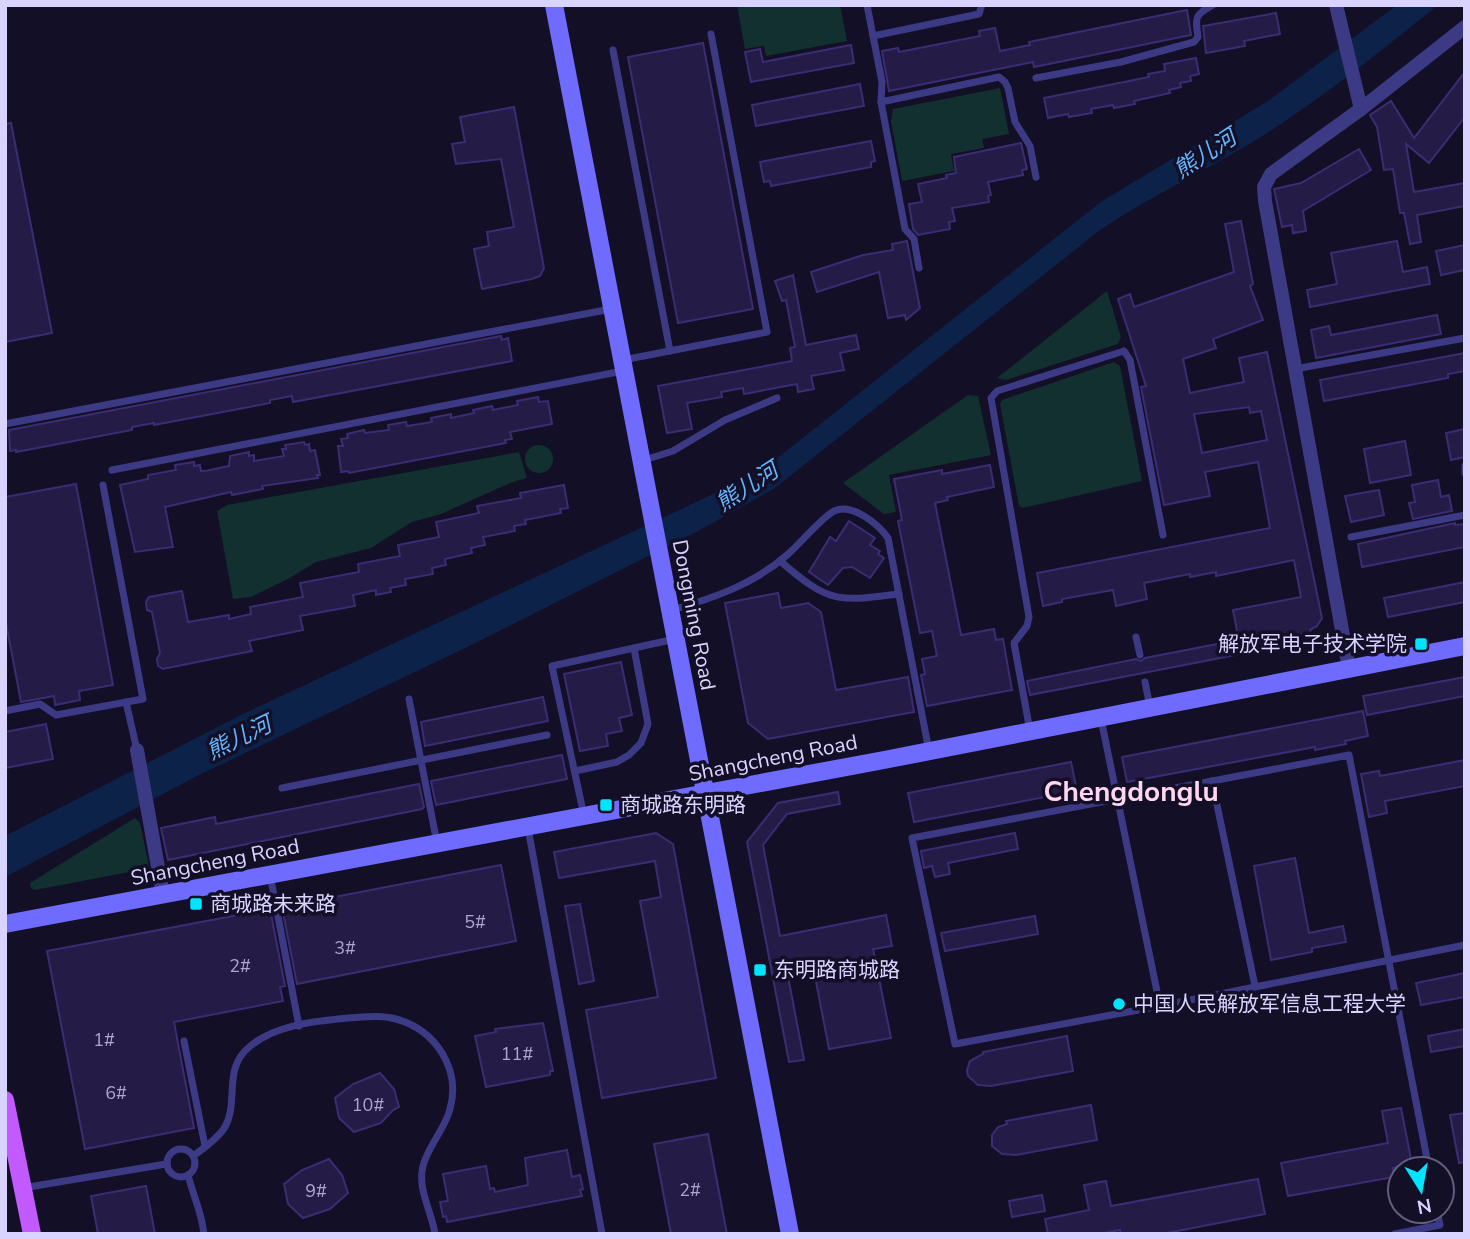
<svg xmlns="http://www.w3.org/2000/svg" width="1470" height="1239" font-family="'Nunito Sans','Noto Sans SC',sans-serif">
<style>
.green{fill:#12302f}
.water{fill:#0c2248}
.building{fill:#241b47;stroke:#3b2d73;stroke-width:2;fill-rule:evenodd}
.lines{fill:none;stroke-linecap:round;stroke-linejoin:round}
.lane{stroke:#3d3a85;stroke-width:7}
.street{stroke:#3d3a85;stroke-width:14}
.secondary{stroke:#6f6bff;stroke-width:18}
.primary{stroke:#c25bff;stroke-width:18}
.poi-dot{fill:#00e5ff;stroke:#130f26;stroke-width:2.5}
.labels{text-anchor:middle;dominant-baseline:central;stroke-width:7;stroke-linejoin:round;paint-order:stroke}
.number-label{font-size:18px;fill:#aca6d1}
.street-label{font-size:21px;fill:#d9d4ff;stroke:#130f26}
.poi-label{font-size:21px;fill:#d9d4ff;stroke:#130f26;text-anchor:start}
.water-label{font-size:23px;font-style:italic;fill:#62b6ff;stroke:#130f26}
.district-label{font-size:28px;font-weight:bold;fill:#ffd6f0;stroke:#130f26}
</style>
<rect width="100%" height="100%" fill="#130f26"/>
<g class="green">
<polygon points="737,5 840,5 847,41 766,56 764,46 745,49"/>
<polygon points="1000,88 1009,134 982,139 984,148 951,154 954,171 902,181 891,121 893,109"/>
<polygon points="1107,291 1121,337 1118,344 1006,380 997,378"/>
<polygon points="1114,362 1120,366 1142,481 1023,508 1019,506 1000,404 1002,400"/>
<polygon points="968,395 978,396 991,455 889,475 896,512 884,514 843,483"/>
<circle cx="539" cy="459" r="14"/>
<polygon points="519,452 527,478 510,483 441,514 412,522 371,548 316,562 288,579 251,597 233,599 217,511 227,505"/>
<polygon points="135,818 140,823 149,866 145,869 35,890 31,888 30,883"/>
</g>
<path class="water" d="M1397 5H1438C1385 48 1332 90 1275 128 1219 165 1156 192 1100 230L775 488 700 530 463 649 199 775 5 877V836L243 714 741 481 771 463 1102 201 1268 101Z"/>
<g class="building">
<polygon points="1187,10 1191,35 1034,67 1033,62 889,91 882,51 898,48 899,52 980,36 979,31 995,28 1000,51 1030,45 1029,42"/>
<polygon points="1276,13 1280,34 1244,41 1245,46 1206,53 1203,26"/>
<polygon points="703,43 753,309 678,323 628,57"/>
<polygon points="851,45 854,63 751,82 745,52 760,49 763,62"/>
<polygon points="1196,58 1199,74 1190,76 1191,81 1180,83 1181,87 1169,90 1170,93 1134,101 1135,104 1114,108 1113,105 1091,109 1092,113 1069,117 1068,114 1048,118 1044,98 1149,77 1148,74 1165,71 1164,64"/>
<polygon points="1465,72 1465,117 1429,163 1406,144 1414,192 1465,183 1465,206 1417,215 1421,242 1410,244 1404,213 1400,213 1393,169 1384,170 1377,127 1370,115 1391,101 1414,138"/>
<polygon points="860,84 864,106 756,126 752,105"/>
<polygon points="514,107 544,268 540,276 532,279 482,289 474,249 489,246 487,232 514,227 501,159 456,164 452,144 465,142 460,117"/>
<polygon points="11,123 52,333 5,342 5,124"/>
<polygon points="871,141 875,161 871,162 871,167 771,186 770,181 764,182 760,162"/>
<polygon points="1021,143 1027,169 1022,170 1023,175 988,182 991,195 988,196 989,202 952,208 955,221 949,222 950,229 918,235 913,229 909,204 922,202 918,184 947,178 946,175 956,173 954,157"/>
<polygon points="1359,149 1371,170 1303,211 1306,231 1293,233 1292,225 1282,227 1274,189 1301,183"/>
<path d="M1241 221 1253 284 1250 286 1263 320 1213 339 1216 348 1183 359 1190 393 1244 382 1239 358 1267 352 1322 618 1317 626 1310 630 1311 632 1240 646 1233 610 1301 597 1294 560 1216 576V572L1190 577V574L1144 583 1147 599 1116 606 1113 590 1062 599V602L1043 606 1037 573 1270 528 1258 462 1205 472 1210 496 1164 505 1141 387 1146 386 1118 299 1130 294 1134 307 1234 272 1225 224ZM1249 407 1250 413 1261 411 1267 440 1202 453 1194 414Z"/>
<polygon points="907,241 920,308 906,320 905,315 888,318 879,272 817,292 811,272 863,255 893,250 892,244"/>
<polygon points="1397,241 1403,272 1427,267 1430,284 1310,307 1307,290 1337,284 1331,253"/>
<polygon points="1465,245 1465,270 1441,275 1436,251"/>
<polygon points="793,275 806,345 856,335 859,349 840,353 844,370 811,376 814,389 798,392 797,384 744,394 743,388 721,392 722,397 687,403 692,429 667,433 658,386 792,361 790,348 795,347 786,300 782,301 775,281"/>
<polygon points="1437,315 1441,334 1316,358 1311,330 1329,326 1331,335"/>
<polygon points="501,336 502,340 508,338 512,361 293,402 292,396 270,400 270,403 154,425 154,423 132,427 132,430 16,452 16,450 10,451 9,430"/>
<polygon points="1465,353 1465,371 1448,374 1448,378 1324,401 1320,380"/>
<polygon points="538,397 539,402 548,401 552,424 510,432 512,439 505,440 506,443 349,473 348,471 341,472 338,446 343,446 341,439 348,438 347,434 364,430 365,433 389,430 388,425 406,422 407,426 432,422 431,418 451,414 451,418 474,413 473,410 492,406 493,410 518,405 517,401"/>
<polygon points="1465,429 1465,457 1451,460 1446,433"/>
<polygon points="1405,441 1411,475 1370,483 1364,449"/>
<polygon points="304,442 305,445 309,444 310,451 315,450 320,475 317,475 318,478 262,486 263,489 232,495 231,492 165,507 173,547 135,552 120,485 148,479 148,475 176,470 175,465 194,462 194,466 200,465 201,471 205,471 229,466 230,456 249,452 249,456 254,455 254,461 284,456 282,449 286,449 285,445"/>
<polygon points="990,465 994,487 947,497 948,500 935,503 961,635 994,629 996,640 1003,639 1012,690 927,706 921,675 925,674 922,659 937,656 932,631 920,633 898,521 902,520 894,479 942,470 942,474"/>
<polygon points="1438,480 1441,497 1449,495 1452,511 1413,519 1409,503 1415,502 1412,485"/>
<polygon points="76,484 113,685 79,691 80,700 55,705 54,696 21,702 5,618 5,497"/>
<polygon points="564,485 568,508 560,509 561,513 525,520 526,524 514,526 515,531 483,537 485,545 471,548 472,553 445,559 446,565 432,568 433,574 405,579 406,585 390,588 391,592 376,595 376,590 353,595 355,606 300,616 303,630 249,641 252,651 163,669 158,666 157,659 160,653 152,612 147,610 146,602 149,597 182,591 188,622 229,615 229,619 251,614 250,607 303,597 300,583 359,572 358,564 400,556 398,545 439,537 436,522 479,513 477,506 521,498 520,493"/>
<polygon points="1379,490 1384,515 1351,522 1345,496"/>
<polygon points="849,521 875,538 870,545 880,551 878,554 884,558 870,578 852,567 843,568 828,585 809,572 830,537 836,541"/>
<polygon points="1455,523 1455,525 1465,524 1465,547 1362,567 1358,544"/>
<polygon points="1465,582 1465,602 1388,617 1384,598"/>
<polygon points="778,593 781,608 808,603 821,612 836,690 908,677 914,712 768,739 748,723 725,603"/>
<polygon points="1238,640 1241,654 1030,695 1027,681 1136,659 1141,661 1145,658"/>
<polygon points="621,662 632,715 619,718 622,731 606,734 608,746 580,751 564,674"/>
<polygon points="1465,677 1465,696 1367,715 1363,696"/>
<polygon points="543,697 548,721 425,746 421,722"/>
<polygon points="1363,711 1368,736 1345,741 1346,744 1315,750 1315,747 1127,782 1122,757"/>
<polygon points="46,724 53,759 5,768 5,732"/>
<polygon points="562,755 567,779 436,805 431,781"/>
<polygon points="1465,760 1465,786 1385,801 1387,813 1369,817 1361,774 1379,771 1380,776"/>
<polygon points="1071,762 1077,791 914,822 908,793"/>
<polygon points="419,784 424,807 422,809 168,860 161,828 215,817 216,824"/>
<polygon points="838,792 840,804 787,814 763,845 780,936 886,915 892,946 873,949 891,1038 829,1049 812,961 786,966 804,1060 789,1062 747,842 778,803"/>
<polygon points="656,833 673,844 716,1078 602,1098 586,1010 658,997 640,901 661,897 655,861 559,878 554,852"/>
<polygon points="1015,833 1018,849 948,863 950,874 935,877 932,866 924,868 921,851"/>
<polygon points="1295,858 1309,933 1343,926 1346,942 1312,948 1312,952 1271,960 1254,866"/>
<polygon points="501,865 516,941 297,984 282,907"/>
<polygon points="580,904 594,981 579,984 565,906"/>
<polygon points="270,909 285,986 280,987 283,1001 174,1022 194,1128 85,1149 47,951"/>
<polygon points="1035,916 1038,934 945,951 941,933"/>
<polygon points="1465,973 1465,997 1421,1005 1416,983"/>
<polygon points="543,1023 553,1071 550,1071 550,1075 486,1087 475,1036 496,1032 495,1029"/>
<polygon points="1465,1029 1465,1046 1431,1052 1428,1036"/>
<polygon points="1067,1036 1073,1071 991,1086 978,1085 968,1076 967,1070 970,1061 983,1054 983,1052"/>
<polygon points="380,1073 394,1089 399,1107 393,1110 381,1123 354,1132 339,1118 335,1098 353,1084"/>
<polygon points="1091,1105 1097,1140 1016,1155 1002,1154 992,1146 992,1135 998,1127 1007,1124 1006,1121"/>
<polygon points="1401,1108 1412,1164 1393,1168 1394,1177 1288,1196 1281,1163 1388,1143 1382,1111"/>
<polygon points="1465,1113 1465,1162 1459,1163 1450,1115"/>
<polygon points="708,1134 727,1234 671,1234 654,1144"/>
<polygon points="567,1150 572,1177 580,1175 583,1189 580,1190 582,1196 447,1222 446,1216 443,1217 440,1202 448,1201 443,1174 486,1166 490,1189 494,1188 495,1192 528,1185 525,1158"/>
<polygon points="329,1159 342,1175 348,1193 330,1209 303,1218 288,1204 284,1184 302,1170"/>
<polygon points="1258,1179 1265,1214 1162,1234 1121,1234 1120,1230 1099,1234 1048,1234 1045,1219 1089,1210 1084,1185 1106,1181 1111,1206"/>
<polygon points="146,1186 155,1234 98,1234 91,1196"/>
<polygon points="1042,1195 1045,1211 1012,1217 1009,1201"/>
</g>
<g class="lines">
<g class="lane">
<polyline points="867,5 882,82 881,102 905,229 914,239 919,268"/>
<polyline points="873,36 979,14 982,5"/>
<polyline points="613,50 670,351"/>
<path d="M1036 78 1121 62 1194 42 1198 37C1195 16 1195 15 1213 5"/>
<polyline points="881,102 999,77 1005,82 1008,88 1015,122 1030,146 1036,177"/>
<polyline points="623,360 767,332 711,34"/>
<polyline points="1295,369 1465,338"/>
<polyline points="5,424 611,309"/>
<polyline points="641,461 673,451 725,420 777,398"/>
<polyline points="1465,466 1465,473"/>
<polyline points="112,470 623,371"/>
<polyline points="1351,537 1465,515"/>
<path d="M780 561C829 603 836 602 899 594"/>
<path d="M672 610C714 598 754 584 787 555 800 544 820 519 834 511 852 502 879 525 888 538L929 751"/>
<polyline points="1136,637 1140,655"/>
<polyline points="1145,682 1150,707"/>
<polyline points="409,699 437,843"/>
<polyline points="126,702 137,750"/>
<polyline points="5,711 40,704 56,715 143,699 103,485"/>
<polyline points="1101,719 1160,1006"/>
<polyline points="1030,731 1014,643 1027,626 1029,617 991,398 997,391 1124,351 1130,360 1163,535"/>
<polyline points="575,771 617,762 629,755 641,743 648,724 634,648"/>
<polyline points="1212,781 1255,986"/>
<polyline points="282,788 547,735"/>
<polyline points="584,816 552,666 675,639"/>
<polyline points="528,828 602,1234"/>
<polyline points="270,875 299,1026"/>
<polyline points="184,1041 205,1146"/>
<circle cx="181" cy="1163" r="14"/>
<path d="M193 1156C203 1149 218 1138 225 1127 238 1104 225 1073 244 1052 269 1025 315 1021 349 1018 365 1017 381 1015 396 1019 436 1030 461 1069 450 1109 445 1129 428 1146 423 1166 417 1189 432 1212 435 1234"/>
<polyline points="1429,1169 1349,755 912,838 955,1044 1160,1006 1465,945"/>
<path d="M188 1175C193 1195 202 1213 204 1234"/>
<polyline points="23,1188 166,1164"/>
<polyline points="1395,1234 1440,1225 1437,1211"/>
</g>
<g class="street">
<polyline points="1336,5 1361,109"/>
<polyline points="1349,669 1265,201 1264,187 1271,174 1361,109 1465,27"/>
<polyline points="137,750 163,895"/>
</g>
<g class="secondary">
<polyline points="554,5 790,1234"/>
<polyline points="5,924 884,760 1465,646"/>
</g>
<polyline class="primary" points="5,1100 32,1234"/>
</g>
<g class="poi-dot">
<rect x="1414" y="637" width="14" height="14" rx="3.5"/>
<rect x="599" y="798" width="14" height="14" rx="3.5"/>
<rect x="189" y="897" width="14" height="14" rx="3.5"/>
<rect x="753" y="963" width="14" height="14" rx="3.5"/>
<circle cx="1119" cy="1004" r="7"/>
</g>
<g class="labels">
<g class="number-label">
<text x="475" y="922">5#</text>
<text x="345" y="948">3#</text>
<text x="240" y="966">2#</text>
<text x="104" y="1040">1#</text>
<text x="517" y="1054">11#</text>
<text x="116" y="1093">6#</text>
<text x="368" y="1105">10#</text>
<text x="690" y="1190">2#</text>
<text x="316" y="1191">9#</text>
</g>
<g class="street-label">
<text transform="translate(694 615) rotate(79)">Dongming Road</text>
<text transform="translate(773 758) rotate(-11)">Shangcheng Road</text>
<text transform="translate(215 862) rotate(-11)">Shangcheng Road</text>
</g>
<g class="poi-label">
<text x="1407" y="644" text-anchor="end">解放军电子技术学院</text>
<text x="620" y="805">商城路东明路</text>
<text x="210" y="904">商城路未来路</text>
<text x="774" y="970">东明路商城路</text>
<text x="1133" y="1004">中国人民解放军信息工程大学</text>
</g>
<g class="water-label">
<text transform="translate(1205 154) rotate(-33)">熊儿河</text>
<text transform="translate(747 487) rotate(-33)">熊儿河</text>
<text transform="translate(239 738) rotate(-26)">熊儿河</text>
</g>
<g class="district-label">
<text x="1131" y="792">Chengdonglu</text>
</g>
</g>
<rect width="1470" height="1239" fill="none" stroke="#d9d4ff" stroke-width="14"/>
<g transform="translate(1421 1190) rotate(169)"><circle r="33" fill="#130f26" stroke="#625e7d" stroke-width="2"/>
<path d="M0-5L12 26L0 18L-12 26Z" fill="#00e5ff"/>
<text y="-10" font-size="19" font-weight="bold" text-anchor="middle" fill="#d9d4ff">N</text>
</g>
</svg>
